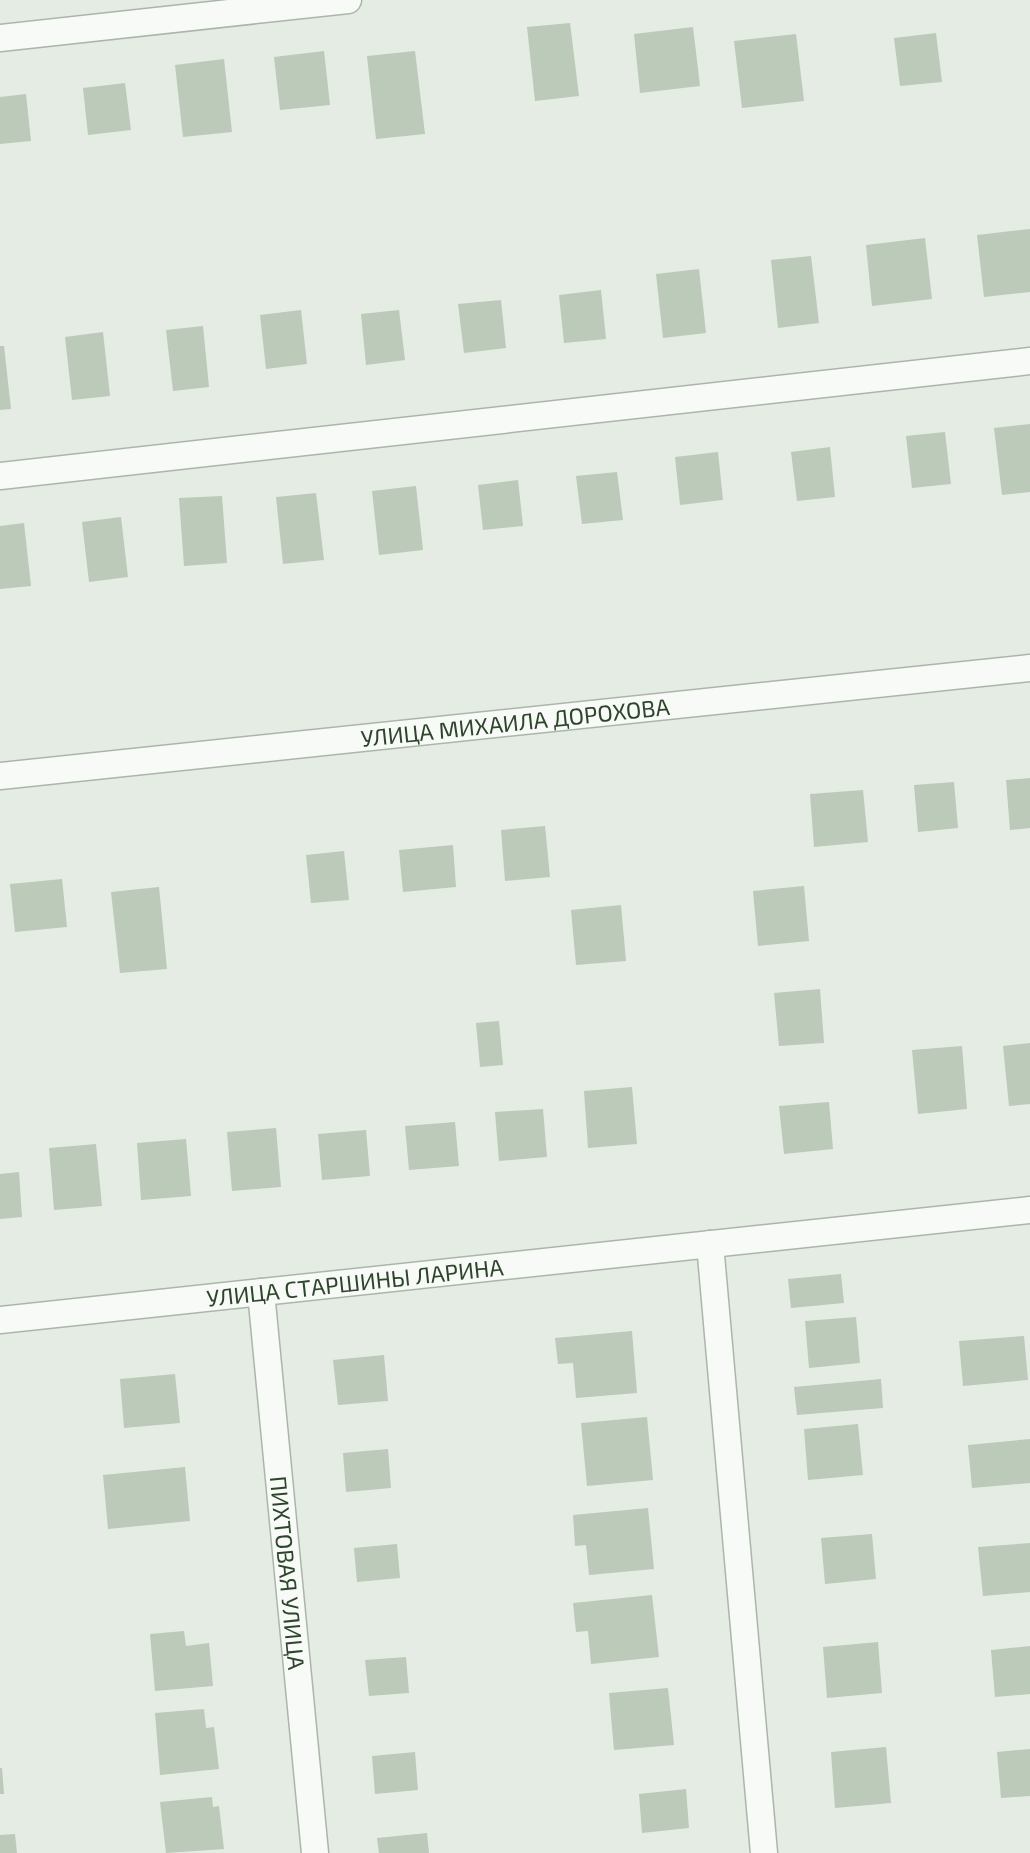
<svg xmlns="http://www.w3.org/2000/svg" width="1030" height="1853" font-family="'Exo 2',sans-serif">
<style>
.building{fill:#bccaba}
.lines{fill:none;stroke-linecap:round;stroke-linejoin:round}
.minor-casing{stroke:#aab7a8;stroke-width:29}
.minor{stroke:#f7faf7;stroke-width:26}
.labels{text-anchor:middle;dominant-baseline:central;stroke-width:7;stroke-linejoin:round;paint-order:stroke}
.street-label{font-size:23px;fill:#2d452a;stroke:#f5f9f4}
</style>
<rect width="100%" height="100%" fill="#e5ece3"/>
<g class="building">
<polygon points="570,23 579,96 535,101 527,27"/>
<polygon points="693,27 700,86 640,93 634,34"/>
<polygon points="936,33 942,82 900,86 894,38"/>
<polygon points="796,34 804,101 742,108 734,41"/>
<polygon points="324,51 330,105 280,110 274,57"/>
<polygon points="415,51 425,134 376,139 367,56"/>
<polygon points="224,59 232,132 183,137 175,65"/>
<polygon points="125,83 131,130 88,135 83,88"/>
<polygon points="26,94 31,141 0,144 0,97"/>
<polygon points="1030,229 1030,292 984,297 977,235"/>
<polygon points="925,238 932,299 872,306 866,245"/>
<polygon points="811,256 819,323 778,328 771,260"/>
<polygon points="699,269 706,333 663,338 656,274"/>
<polygon points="601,290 606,339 564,343 559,295"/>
<polygon points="501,300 506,348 464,353 458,304"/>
<polygon points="301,310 307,364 266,369 260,315"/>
<polygon points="399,310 405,360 366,365 361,314"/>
<polygon points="203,326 209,387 173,391 166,330"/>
<polygon points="103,332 110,396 72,400 65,337"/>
<polygon points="0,346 4,346 11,409 0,410"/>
<polygon points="1030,424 1030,492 1002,495 994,428"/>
<polygon points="945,432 951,484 912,488 906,436"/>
<polygon points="830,447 835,497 797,501 791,452"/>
<polygon points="718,452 723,500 680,505 675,457"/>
<polygon points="617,472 623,520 582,524 576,476"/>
<polygon points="518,480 523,526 483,530 478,485"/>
<polygon points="416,486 423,550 379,555 372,491"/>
<polygon points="316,493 324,560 283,564 276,497"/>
<polygon points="222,496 227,563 184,566 179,498"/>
<polygon points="121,517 128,577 89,582 82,522"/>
<polygon points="24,523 31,586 0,589 0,526"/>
<polygon points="1030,778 1030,828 1010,830 1006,780"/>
<polygon points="954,782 958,828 918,832 914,785"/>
<polygon points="863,790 868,842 814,847 810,794"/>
<polygon points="545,826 550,877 505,881 501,830"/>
<polygon points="453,845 456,887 403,892 399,850"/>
<polygon points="344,851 349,900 311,903 306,855"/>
<polygon points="62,879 67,927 15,932 10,884"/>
<polygon points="804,886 809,941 758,946 753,891"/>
<polygon points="159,887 167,969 120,973 111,892"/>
<polygon points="621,905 626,961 576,965 571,910"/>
<polygon points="820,989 824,1043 779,1046 774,993"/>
<polygon points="499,1021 503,1065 480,1067 476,1023"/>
<polygon points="1030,1043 1030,1104 1009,1106 1003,1046"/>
<polygon points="962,1046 967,1109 918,1114 912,1050"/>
<polygon points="632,1087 637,1144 588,1148 584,1091"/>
<polygon points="829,1102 833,1149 784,1154 779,1106"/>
<polygon points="543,1109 547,1157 499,1161 495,1112"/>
<polygon points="455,1122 459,1166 409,1170 405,1126"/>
<polygon points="276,1128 281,1187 232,1191 227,1132"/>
<polygon points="366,1130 370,1176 322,1180 318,1134"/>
<polygon points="186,1139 191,1196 141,1200 137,1143"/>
<polygon points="96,1144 102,1206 54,1210 49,1148"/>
<polygon points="19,1172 22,1217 0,1219 0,1174"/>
<polygon points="841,1274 844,1303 791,1308 788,1279"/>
<polygon points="856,1317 860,1363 809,1368 805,1321"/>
<polygon points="632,1331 637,1393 576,1398 573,1363 558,1364 555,1338"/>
<polygon points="1024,1336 1028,1380 963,1386 959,1341"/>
<polygon points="384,1355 388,1401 338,1405 333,1360"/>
<polygon points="175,1374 180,1423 124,1428 120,1379"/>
<polygon points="881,1379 883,1408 797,1415 794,1387"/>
<polygon points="647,1417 653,1480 587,1486 581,1423"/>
<polygon points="858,1424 863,1475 808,1480 804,1429"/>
<polygon points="1030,1439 1030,1483 972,1488 968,1445"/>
<polygon points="388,1449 391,1488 346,1492 343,1453"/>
<polygon points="185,1467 190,1521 108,1529 103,1475"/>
<polygon points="648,1508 654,1569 589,1575 586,1545 575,1546 573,1515"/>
<polygon points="872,1534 876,1579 825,1584 821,1538"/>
<polygon points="1030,1543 1030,1592 983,1596 978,1547"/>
<polygon points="397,1544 400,1578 357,1582 354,1548"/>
<polygon points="652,1595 659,1657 591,1664 588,1631 576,1632 573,1603"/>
<polygon points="184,1631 186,1646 209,1643 213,1686 155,1691 150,1634"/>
<polygon points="878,1642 882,1693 827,1698 823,1647"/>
<polygon points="1030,1646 1030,1694 995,1697 991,1650"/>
<polygon points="406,1657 409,1693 369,1696 365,1660"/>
<polygon points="668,1688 674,1745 614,1750 609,1693"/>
<polygon points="204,1709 206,1728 214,1727 219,1769 160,1775 155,1713"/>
<polygon points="886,1747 891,1803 835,1808 831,1752"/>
<polygon points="1030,1749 1030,1796 1001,1798 997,1752"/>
<polygon points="415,1752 418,1790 375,1794 372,1756"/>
<polygon points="0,1768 2,1768 4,1794 0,1794"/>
<polygon points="686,1789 689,1828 642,1833 639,1794"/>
<polygon points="212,1797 213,1807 219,1806 224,1849 166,1853 160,1802"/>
<polygon points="427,1833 429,1853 379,1853 377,1838"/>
<polygon points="15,1834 17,1853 0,1853 0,1835"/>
</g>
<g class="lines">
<defs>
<g id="minor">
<polyline points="0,38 348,0"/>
<polyline points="0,476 1030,361"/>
<path id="s1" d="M0 776 1030 668"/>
<polyline points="710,1244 764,1853"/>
<path id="s2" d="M261 1292 315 1853"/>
<path id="s3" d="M0 1320 1030 1210"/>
</g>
</defs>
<use href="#minor" class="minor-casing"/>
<use href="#minor" class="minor"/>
</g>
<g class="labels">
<g class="street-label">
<text stroke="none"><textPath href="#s1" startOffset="518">УЛИЦА МИХАИЛА ДОРОХОВА</textPath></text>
<text stroke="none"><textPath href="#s3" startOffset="357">УЛИЦА СТАРШИНЫ ЛАРИНА</textPath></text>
<text stroke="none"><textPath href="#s2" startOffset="282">ПИХТОВАЯ УЛИЦА</textPath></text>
</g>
</g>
</svg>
